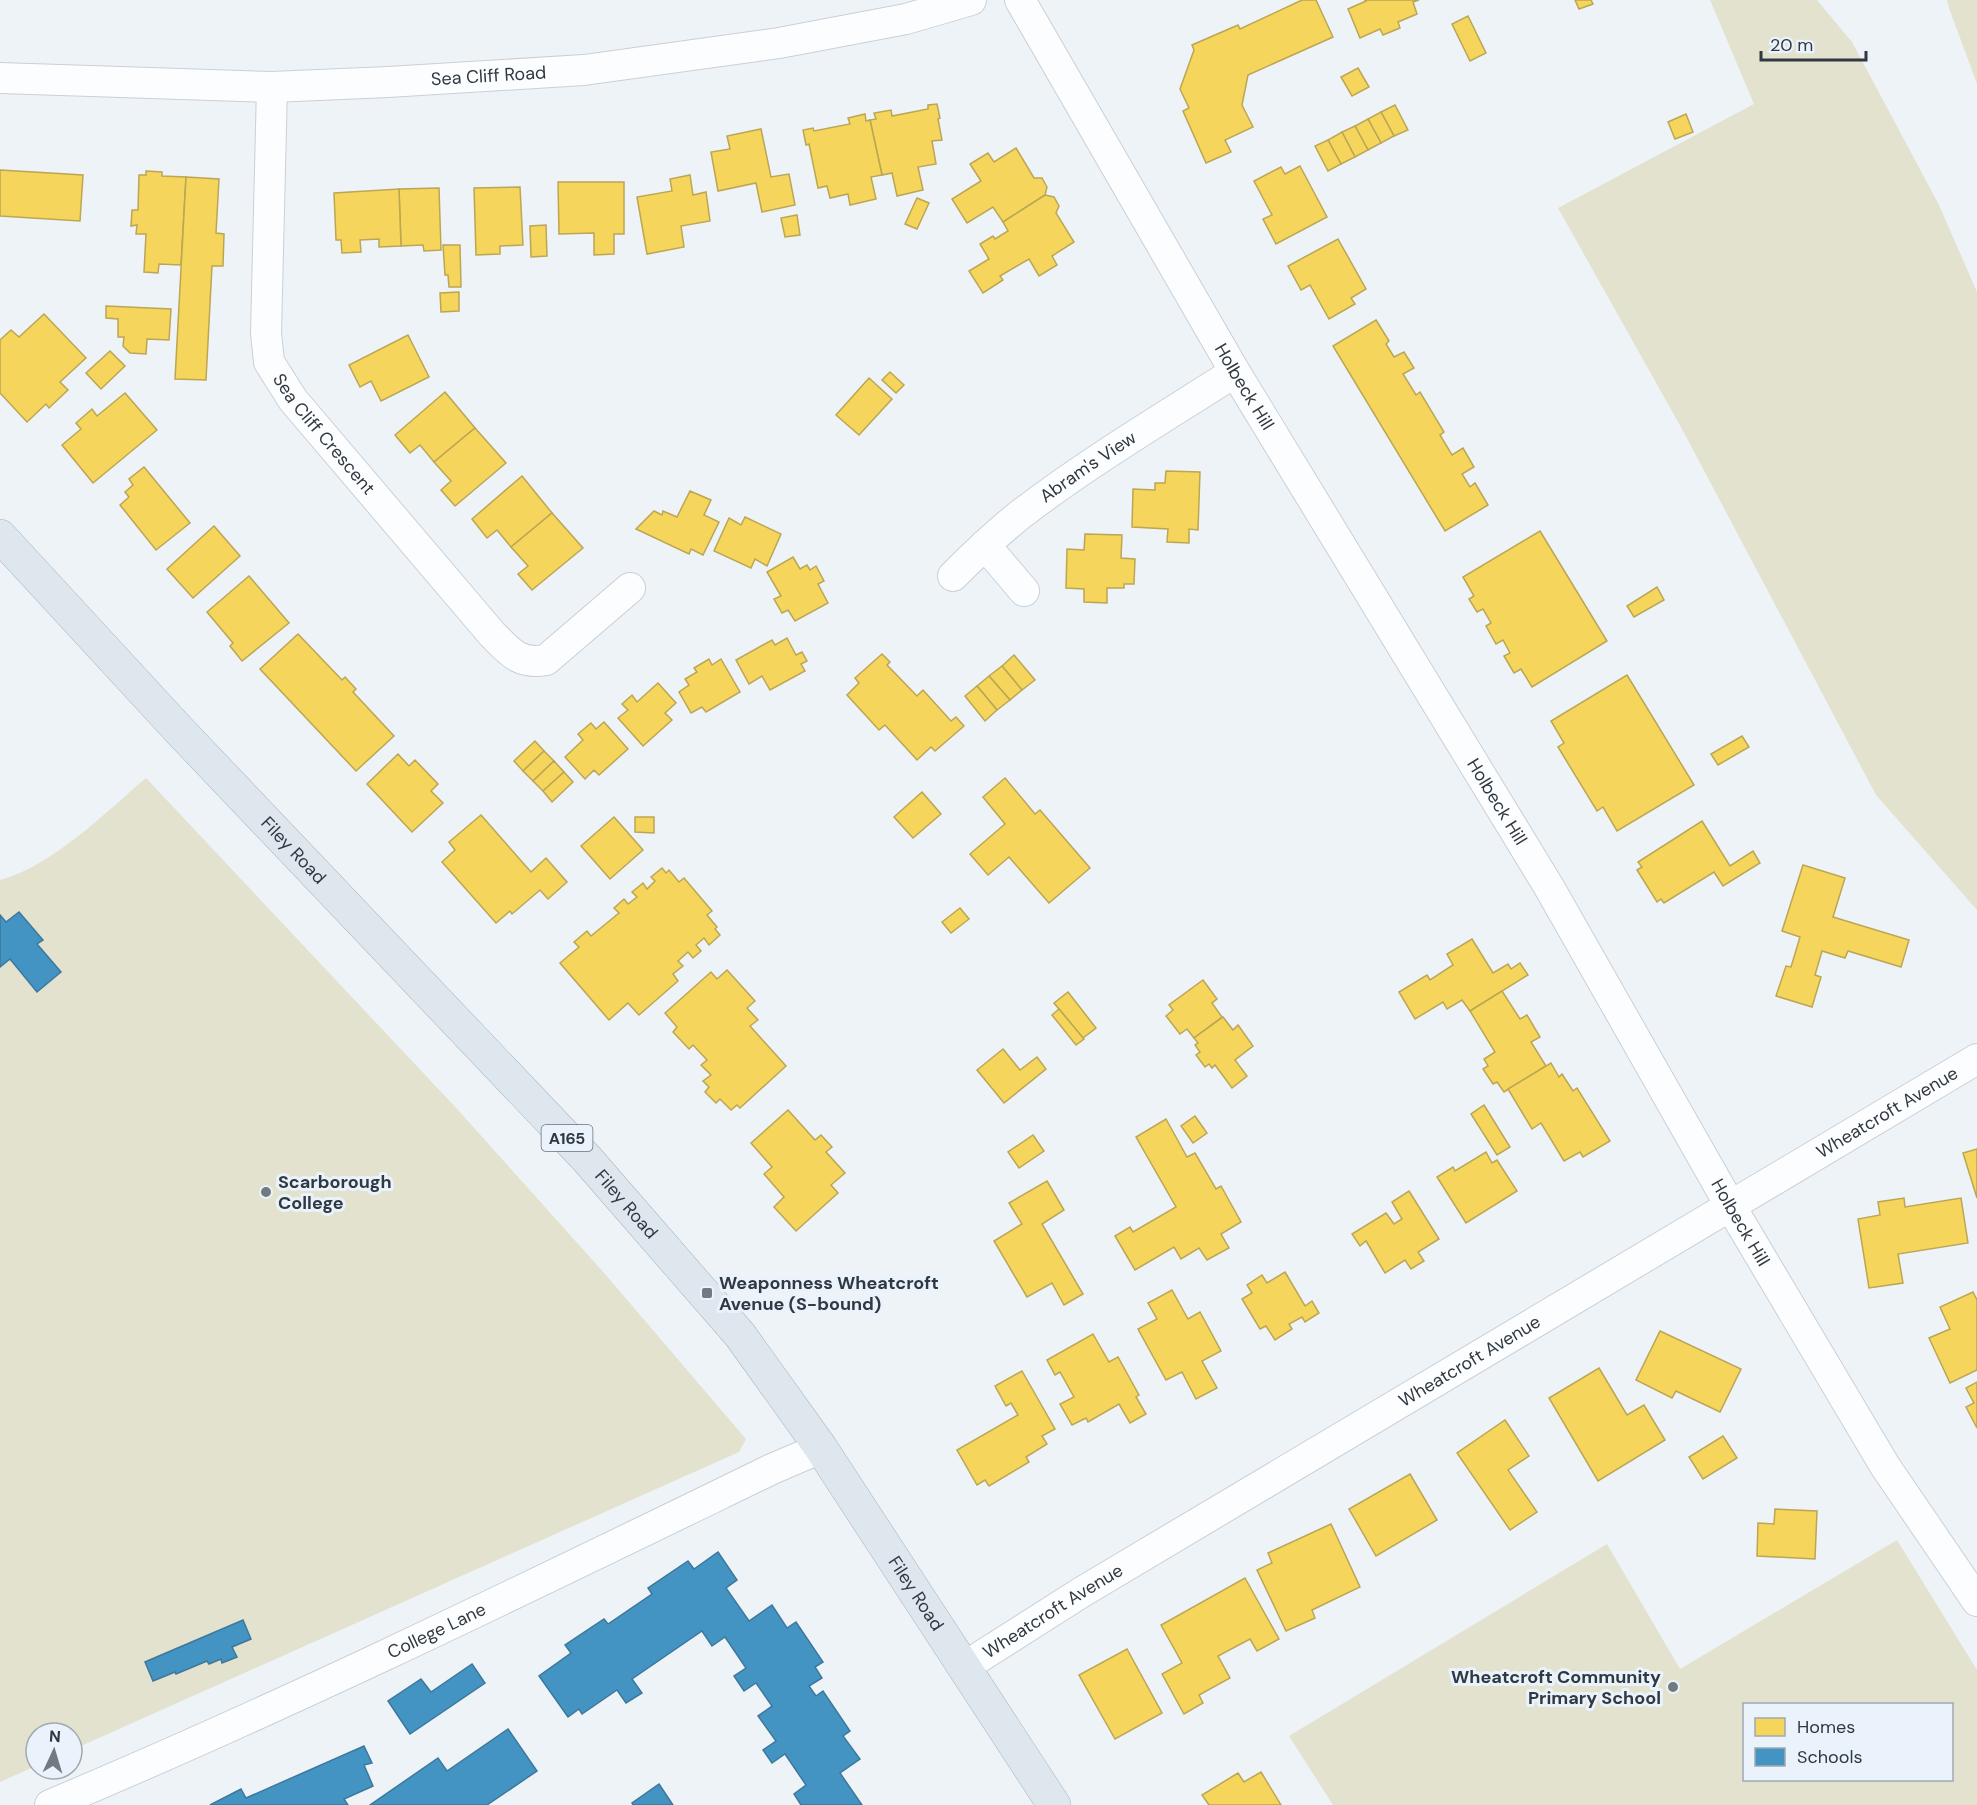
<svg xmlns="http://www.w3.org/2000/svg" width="1977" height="1805" font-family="'DM Sans',sans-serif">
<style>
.green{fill:#e2e2cf;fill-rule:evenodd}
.homes{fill:#f6d55c;stroke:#bba654;stroke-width:1.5}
.schools{fill:#4393c3;stroke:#3d789c;stroke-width:1.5}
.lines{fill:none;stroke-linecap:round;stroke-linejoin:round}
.minor-casing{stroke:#cad0d6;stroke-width:32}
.trunk-casing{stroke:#a9b5c0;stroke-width:34}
.minor{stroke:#fcfdfe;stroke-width:30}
.trunk{stroke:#dee6ee;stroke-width:33}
.poi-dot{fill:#727a81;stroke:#eaf3fc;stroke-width:2}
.labels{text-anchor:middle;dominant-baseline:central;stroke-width:6;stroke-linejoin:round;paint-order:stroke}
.shield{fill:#eaf3fc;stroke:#687179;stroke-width:1.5}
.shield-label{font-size:16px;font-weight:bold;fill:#303941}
.street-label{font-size:18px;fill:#303941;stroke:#eaf3fc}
.poi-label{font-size:18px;font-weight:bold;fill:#303941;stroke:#eaf3fc;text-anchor:start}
</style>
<rect width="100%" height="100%" fill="#eef3f8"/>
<g class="green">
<polygon points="1710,0 1817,0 1852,42 1939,205 1977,292 1977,910 1876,795 1682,429 1558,208 1754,104"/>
<polygon points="1947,0 1977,0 1977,84 1949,8"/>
<path d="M146 778 459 1111 605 1274 746 1439 739 1452 72 1750V1733H36V1766L0 1782V880C51 867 106 812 146 778Z"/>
<path d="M1897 1540 1977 1670V1805H1333L1289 1736 1607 1544 1680 1669ZM1744 1704H1952V1780H1744Z"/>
</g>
<g class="homes">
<polygon points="1302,0 1316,0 1333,37 1248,75 1242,105 1253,127 1225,140 1231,152 1206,163 1183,111 1189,108 1180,89 1194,50 1192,45 1238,25 1240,29"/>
<polygon points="1365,0 1419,0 1413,2 1417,14 1398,22 1400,28 1383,35 1380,29 1360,38 1348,9 1366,1"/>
<polygon points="1575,0 1591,0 1593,4 1579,9"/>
<polygon points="1468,16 1486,53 1470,61 1452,24"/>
<polygon points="1358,68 1369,87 1352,96 1341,77"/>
<polygon points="937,104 940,118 938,119 942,140 932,141 936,164 918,167 923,190 897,196 892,173 882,175 870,120 876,119 874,113 891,110 892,116 928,109 928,105"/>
<polygon points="1395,105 1408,130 1394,136 1381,112"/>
<polygon points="1381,112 1394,136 1381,143 1368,119"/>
<polygon points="865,114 866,121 870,120 882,175 871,177 876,199 850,205 848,194 830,198 827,186 818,188 809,144 806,145 803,130 813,128 814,131 850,124 848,118"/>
<polygon points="1686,114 1693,132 1675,139 1668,122"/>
<polygon points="1368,119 1381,143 1368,150 1355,126"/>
<polygon points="1355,126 1368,150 1355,157 1342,132"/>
<polygon points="761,129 771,177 789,174 795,205 762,212 756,183 718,191 711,152 730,149 727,136"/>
<polygon points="1342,132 1355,157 1341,164 1328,140"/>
<polygon points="1328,140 1341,164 1328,171 1315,146"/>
<polygon points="1016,148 1034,178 1042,178 1047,187 1045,195 1003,222 993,207 967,223 952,199 981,181 970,164 988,153 994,162"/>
<polygon points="1300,166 1327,217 1276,244 1263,219 1272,215 1254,181 1281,167 1285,174"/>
<polygon points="0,170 83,175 80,221 0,216"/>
<polygon points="146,171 162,172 162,176 186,177 181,265 159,264 158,273 144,272 146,234 136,234 137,225 131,226 132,210 138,210 139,175 146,175"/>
<polygon points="690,175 693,195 706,192 710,221 681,226 684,247 647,254 637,197 672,191 670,179"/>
<polygon points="186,177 219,179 216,233 224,234 223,266 212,266 206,380 175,379"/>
<polygon points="558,182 624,182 624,234 614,234 614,254 594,255 594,233 559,234"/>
<polygon points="520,187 523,245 500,246 500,254 476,255 474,188"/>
<polygon points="439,188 441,250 424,251 423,245 401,246 399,189"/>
<polygon points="399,189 401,246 379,247 379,239 360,240 361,252 342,253 341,240 336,240 334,193"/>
<polygon points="1045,195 1054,197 1059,206 1056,213 1074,242 1052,256 1057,265 1039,276 1029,259 1000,276 1003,280 983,293 969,271 989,259 980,244 993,236 995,239 1008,231 1003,222"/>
<polygon points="917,198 929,203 917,229 905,224"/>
<polygon points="797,215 800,235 785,237 781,218"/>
<polygon points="546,225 547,256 531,257 530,226"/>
<polygon points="1338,239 1366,289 1351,298 1355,304 1329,319 1310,285 1301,290 1288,266"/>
<polygon points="443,245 460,245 461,287 449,287 448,275 445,275"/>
<polygon points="459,292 459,311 441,312 440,293"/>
<polygon points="106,306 171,309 169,340 147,339 146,354 130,353 123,346 124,337 118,337 118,319 106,318"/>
<polygon points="44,314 86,358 60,382 68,390 49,408 46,404 27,422 0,393 0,340 11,330 19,337"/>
<polygon points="1376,320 1389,341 1386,344 1394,357 1404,352 1414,368 1403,374 1416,395 1420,392 1444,432 1440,435 1452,455 1463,448 1474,467 1462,474 1470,487 1475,483 1488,505 1445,531 1333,346"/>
<polygon points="408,335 429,377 381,401 371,381 360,387 349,365"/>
<polygon points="110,351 125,366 101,389 86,373"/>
<polygon points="890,372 904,385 896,393 882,380"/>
<polygon points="869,378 892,399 859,435 836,415"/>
<polygon points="445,392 475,428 434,462 420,445 410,453 395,435"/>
<polygon points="125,393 157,430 93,483 62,445 81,429 76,423 92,409 97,416"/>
<polygon points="475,428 506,463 455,506 441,490 451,481 434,462"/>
<polygon points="144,467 190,523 156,550 120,505 129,497 125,492 133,485 129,479"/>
<polygon points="1166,471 1200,472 1198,530 1189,529 1189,543 1167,542 1168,529 1132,527 1133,489 1155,490 1155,483 1165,483"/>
<polygon points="522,476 552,513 511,547 497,530 487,538 472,519"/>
<polygon points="690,491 711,500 704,515 719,522 703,555 691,549 689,554 636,529 654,511 662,515 663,511 677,517"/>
<polygon points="552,513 583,548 532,590 518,574 528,566 511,547"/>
<polygon points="745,517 781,534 767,566 755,559 751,568 714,551 729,518 741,525"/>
<polygon points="214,526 240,556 193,598 167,569"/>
<polygon points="1540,531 1607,641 1532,687 1521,669 1514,673 1504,656 1510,653 1503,640 1496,644 1486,626 1491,623 1483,609 1477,612 1469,599 1474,596 1463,577"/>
<polygon points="1085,534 1122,535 1121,558 1135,559 1134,584 1124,584 1124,588 1107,588 1107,603 1084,602 1084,589 1066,588 1067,549 1084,550"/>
<polygon points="793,557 800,569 807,565 810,570 816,566 824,581 818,584 828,603 795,621 788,610 782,613 774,599 781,596 767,572"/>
<polygon points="249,576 289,623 242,661 230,646 233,643 207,612"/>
<polygon points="1657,587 1664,600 1634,617 1627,606"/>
<polygon points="298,634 342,680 345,677 356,689 353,692 394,736 356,771 260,669"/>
<polygon points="787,638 796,655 802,652 807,661 801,664 805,671 770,690 762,676 749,684 736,660 772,640 775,645"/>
<polygon points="882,654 890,662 887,665 917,696 923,690 951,721 956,717 964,726 935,751 931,747 917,760 885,725 879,730 847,695 859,683 855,678"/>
<polygon points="1014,655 1035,680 1022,690 1002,666"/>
<polygon points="709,659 712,665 721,659 740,692 706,712 702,707 691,713 679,692 689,685 685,679 697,672 694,668"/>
<polygon points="1002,666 1022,690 1010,700 989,676"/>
<polygon points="1627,675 1694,785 1617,831 1603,807 1597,811 1558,747 1564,743 1551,721"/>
<polygon points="989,676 1010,700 997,710 977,686"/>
<polygon points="658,683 676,703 665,713 672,720 643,746 618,718 628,710 622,704 632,695 637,702"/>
<polygon points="977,686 997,710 985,721 965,696"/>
<polygon points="604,722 628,749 599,775 594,770 585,779 565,757 583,740 578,734 591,723 596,729"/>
<polygon points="1742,736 1749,747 1718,765 1711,754"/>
<polygon points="535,741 544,751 523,771 514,761"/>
<polygon points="544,751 554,761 533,781 523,771"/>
<polygon points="398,754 409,766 415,760 438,784 431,791 443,803 412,832 367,784"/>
<polygon points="554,761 564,772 543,791 533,781"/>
<polygon points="564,772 573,782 552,802 543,791"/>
<polygon points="1005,778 1035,814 1040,810 1090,868 1049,903 1009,857 988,875 970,854 1005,824 983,797"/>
<polygon points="922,792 941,814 913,838 894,817"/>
<polygon points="481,815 531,872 546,858 567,882 548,899 540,890 512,914 510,911 496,923 442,862 455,850 449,842"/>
<polygon points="614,817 643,850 610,879 581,846"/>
<polygon points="635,817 654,817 654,833 635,832"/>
<polygon points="1702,821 1730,866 1753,851 1760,863 1723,886 1714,872 1664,903 1661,899 1657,902 1637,870 1642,867 1638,862"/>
<polygon points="1803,865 1845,878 1833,917 1909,940 1901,967 1848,951 1845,958 1822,951 1815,975 1821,977 1812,1007 1776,996 1786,966 1791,967 1800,937 1782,931"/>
<polygon points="662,868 666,873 669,870 679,882 684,878 712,911 707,915 717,927 715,929 720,935 709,945 704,938 696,945 701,951 693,958 688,952 678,961 683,966 673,974 678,981 639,1015 628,1003 609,1020 560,963 579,947 574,942 587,931 591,936 619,913 614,908 624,899 628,904 637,897 632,892 643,883 647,889 655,881 651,877"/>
<polygon points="960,908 969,919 951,933 942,922"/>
<polygon points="1472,939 1493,973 1508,964 1511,969 1520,963 1528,975 1470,1011 1462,1000 1447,1009 1443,1002 1415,1019 1399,992 1427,975 1430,980 1453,965 1447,954"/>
<polygon points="727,970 755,1001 747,1008 758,1020 750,1026 786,1066 740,1108 737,1105 731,1110 720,1099 716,1103 705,1092 709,1087 703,1081 711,1075 701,1065 707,1060 693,1045 689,1049 673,1032 677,1027 665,1013 711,972 717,979"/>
<polygon points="1203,980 1217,999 1212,1003 1222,1017 1194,1038 1187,1029 1180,1034 1166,1016 1173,1010 1169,1005"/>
<polygon points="1502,991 1520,1019 1527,1015 1540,1037 1531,1042 1546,1066 1504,1092 1497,1082 1493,1084 1483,1069 1488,1066 1484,1059 1495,1052 1470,1011"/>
<polygon points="1068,992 1096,1028 1083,1038 1054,1003"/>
<polygon points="1059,1009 1084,1039 1076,1045 1052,1015"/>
<polygon points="1223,1017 1233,1030 1238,1025 1253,1046 1235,1060 1247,1076 1232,1088 1215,1065 1212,1068 1209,1064 1205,1067 1196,1055 1200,1052 1195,1045 1198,1043 1194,1038"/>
<polygon points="1003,1049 1020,1070 1037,1057 1046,1069 1004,1103 977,1070"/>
<polygon points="1551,1063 1559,1077 1562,1074 1573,1091 1577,1088 1610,1141 1583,1157 1580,1152 1564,1161 1541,1123 1532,1129 1508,1089"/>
<polygon points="1484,1105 1510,1147 1497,1155 1471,1114"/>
<polygon points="788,1110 815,1140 821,1135 832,1147 826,1152 845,1173 831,1185 838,1193 796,1231 774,1207 784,1197 764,1174 772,1167 751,1143"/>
<polygon points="1195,1116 1207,1133 1193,1143 1181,1126"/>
<polygon points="1166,1119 1187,1157 1195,1153 1216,1189 1221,1186 1241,1222 1221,1234 1229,1248 1207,1260 1199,1248 1181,1259 1174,1247 1135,1270 1115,1236 1130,1227 1133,1232 1176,1207 1136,1137"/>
<polygon points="1033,1135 1044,1151 1019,1168 1008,1152"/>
<polygon points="1977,1149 1977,1198 1963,1153"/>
<polygon points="1486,1152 1492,1163 1497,1160 1517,1191 1466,1223 1437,1177 1453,1167 1455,1171"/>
<polygon points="1047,1181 1064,1210 1042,1224 1083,1294 1064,1305 1052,1283 1027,1297 994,1241 1022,1224 1009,1203"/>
<polygon points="1409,1191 1439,1239 1418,1252 1424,1261 1411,1269 1405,1260 1385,1273 1366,1241 1360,1246 1352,1234 1386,1213 1394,1224 1402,1219 1392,1202"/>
<polygon points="1904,1198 1905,1207 1961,1198 1968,1243 1898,1254 1903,1283 1869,1288 1858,1219 1880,1215 1878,1202"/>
<polygon points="1285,1272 1305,1306 1312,1301 1319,1313 1305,1322 1302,1317 1289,1324 1292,1329 1275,1340 1266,1326 1260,1329 1242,1299 1252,1293 1247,1285 1262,1275 1267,1283"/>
<polygon points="1172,1290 1188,1319 1200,1312 1221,1351 1202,1361 1217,1388 1196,1399 1182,1372 1166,1380 1138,1329 1157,1319 1148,1303"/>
<polygon points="1973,1292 1977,1300 1977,1370 1950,1383 1929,1338 1950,1329 1940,1307"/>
<polygon points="1660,1331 1741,1369 1720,1412 1676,1391 1672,1398 1636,1380"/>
<polygon points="1093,1334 1109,1362 1118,1357 1139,1395 1136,1397 1146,1414 1130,1423 1119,1404 1088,1422 1086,1418 1072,1425 1060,1404 1074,1397 1060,1372 1055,1375 1047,1360"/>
<polygon points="1599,1368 1627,1415 1644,1405 1665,1440 1598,1481 1549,1398"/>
<polygon points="1022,1371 1055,1429 1042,1436 1047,1444 1026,1457 1029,1462 989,1486 985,1480 977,1485 957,1450 1018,1415 1011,1403 1006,1406 995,1386"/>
<polygon points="1977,1382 1977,1428 1966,1407 1974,1403 1966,1388"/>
<polygon points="1505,1420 1529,1456 1508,1470 1537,1512 1510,1530 1457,1453"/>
<polygon points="1723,1436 1737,1458 1703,1479 1689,1457"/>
<polygon points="1410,1474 1437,1520 1376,1556 1349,1509"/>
<polygon points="1775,1509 1817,1511 1815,1559 1757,1556 1758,1523 1774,1524"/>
<polygon points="1331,1524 1360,1587 1312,1610 1315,1618 1286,1631 1257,1570 1272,1563 1268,1553"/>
<polygon points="1245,1578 1279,1639 1257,1651 1250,1639 1218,1656 1230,1678 1199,1695 1203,1703 1184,1714 1162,1674 1182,1663 1161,1625"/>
<polygon points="1127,1649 1162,1713 1115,1739 1079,1675"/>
<polygon points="1261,1772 1281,1805 1209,1805 1202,1795 1238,1773 1244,1782"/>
</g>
<g class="schools">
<polygon points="19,912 43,940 37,944 61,972 37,992 10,959 0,967 0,915 6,922"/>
<polygon points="718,1552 737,1580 726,1588 749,1621 772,1605 787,1628 796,1622 823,1662 815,1667 822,1678 809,1686 816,1696 823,1691 850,1731 843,1736 860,1759 840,1773 862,1805 801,1805 794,1794 806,1785 785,1754 772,1763 763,1750 776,1741 758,1716 772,1706 756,1683 744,1691 734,1676 746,1668 725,1637 712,1646 702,1631 632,1679 642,1693 626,1703 617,1690 582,1714 579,1709 568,1717 539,1676 571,1653 565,1645 604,1619 608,1624 652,1594 648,1588 688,1561 694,1569"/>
<polygon points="243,1620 251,1639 232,1647 237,1657 222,1663 221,1659 209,1664 207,1661 176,1674 175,1672 153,1681 145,1662"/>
<polygon points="472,1664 485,1683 410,1734 388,1701 421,1679 431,1692"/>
<polygon points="508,1729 537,1771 487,1805 370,1805 438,1758 447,1771"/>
<polygon points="364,1746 372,1763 364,1765 373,1786 344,1799 348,1805 210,1805 241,1789 246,1798"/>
<polygon points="659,1784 673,1805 633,1805 632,1803"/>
</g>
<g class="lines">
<defs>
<g id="minor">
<path id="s1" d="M1020 0 1235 372 1549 887 1731 1207 1885 1466 1977 1601"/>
<path id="s2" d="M0 78 272 87 388 82 584 70 779 43 906 19 971 0"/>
<path id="s3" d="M272 87 266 333 269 362 293 400 492 634C510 652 519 665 546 660L630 588"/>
<polyline points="985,545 1024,591"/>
<path id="s4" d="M953 576C975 554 997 533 1021 514 1089 462 1163 418 1235 372"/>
<path id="s5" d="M964 1667 1082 1592 1977 1059"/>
<path id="s6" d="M50 1805C295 1702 533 1585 772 1469L821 1448"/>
</g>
<g id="trunk">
<path id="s7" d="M0 536 178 729 587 1159 740 1335 821 1448 1054 1805"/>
</g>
</defs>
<use href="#minor" class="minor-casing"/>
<use href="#trunk" class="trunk-casing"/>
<use href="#minor" class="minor"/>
<use href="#trunk" class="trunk"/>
</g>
<g class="poi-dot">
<circle cx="266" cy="1192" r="6"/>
<rect x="701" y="1287" width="12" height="12" rx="3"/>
<circle cx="1673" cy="1687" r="6"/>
</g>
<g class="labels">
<rect class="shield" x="541.5" y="1125" width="51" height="26" rx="4.5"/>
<g class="shield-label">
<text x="567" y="1138">A165</text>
</g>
<g class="street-label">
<text stroke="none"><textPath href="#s2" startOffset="489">Sea Cliff Road</textPath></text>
<text stroke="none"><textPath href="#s1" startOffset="447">Holbeck Hill</textPath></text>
<text stroke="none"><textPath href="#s3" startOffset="366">Sea Cliff Crescent</textPath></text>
<text stroke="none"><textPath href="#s4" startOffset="174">Abram's View</textPath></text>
<text stroke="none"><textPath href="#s1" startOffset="933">Holbeck Hill</textPath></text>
<text stroke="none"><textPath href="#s7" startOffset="430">Filey Road</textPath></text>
<text stroke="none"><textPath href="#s5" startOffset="1077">Wheatcroft Avenue</textPath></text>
<text stroke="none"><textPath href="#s7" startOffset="916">Filey Road</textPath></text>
<text stroke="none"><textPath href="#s1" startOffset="1419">Holbeck Hill</textPath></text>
<text stroke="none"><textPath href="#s5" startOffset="591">Wheatcroft Avenue</textPath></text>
<text stroke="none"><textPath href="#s7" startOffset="1402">Filey Road</textPath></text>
<text stroke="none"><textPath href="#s5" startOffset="105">Wheatcroft Avenue</textPath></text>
<text stroke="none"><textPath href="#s6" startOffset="424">College Lane</textPath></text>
</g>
<g class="poi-label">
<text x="278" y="1182">Scarborough<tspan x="278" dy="21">College</tspan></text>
<text x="719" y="1283">Weaponness Wheatcroft<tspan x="719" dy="21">Avenue (S-bound)</tspan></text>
<text x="1661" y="1677" text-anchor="end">Wheatcroft Community<tspan x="1661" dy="21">Primary School</tspan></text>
</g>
</g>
<rect x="1743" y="1703" width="210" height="78" fill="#eaf3fc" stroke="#a0a9b1" stroke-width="1.5"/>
<rect x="1755" y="1718" width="30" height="18" fill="#f6d55c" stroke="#a0a9b1" stroke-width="1.5"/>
<text x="1797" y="1733" font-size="18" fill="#303941">Homes</text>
<rect x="1755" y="1748" width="30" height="18" fill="#4393c3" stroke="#a0a9b1" stroke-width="1.5"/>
<text x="1797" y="1763" font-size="18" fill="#303941">Schools</text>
<g transform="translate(54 1751) rotate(4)"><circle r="28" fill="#eaf3fc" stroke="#a0a9b1" stroke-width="1.5"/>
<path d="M0-4.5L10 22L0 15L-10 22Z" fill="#727a81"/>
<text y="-9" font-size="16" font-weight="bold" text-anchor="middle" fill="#303941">N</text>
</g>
<path d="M1761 51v9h105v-9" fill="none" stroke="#303941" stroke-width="3"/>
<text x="1770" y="51" font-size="18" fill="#303941" stroke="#eaf3fc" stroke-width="4.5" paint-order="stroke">20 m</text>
</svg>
